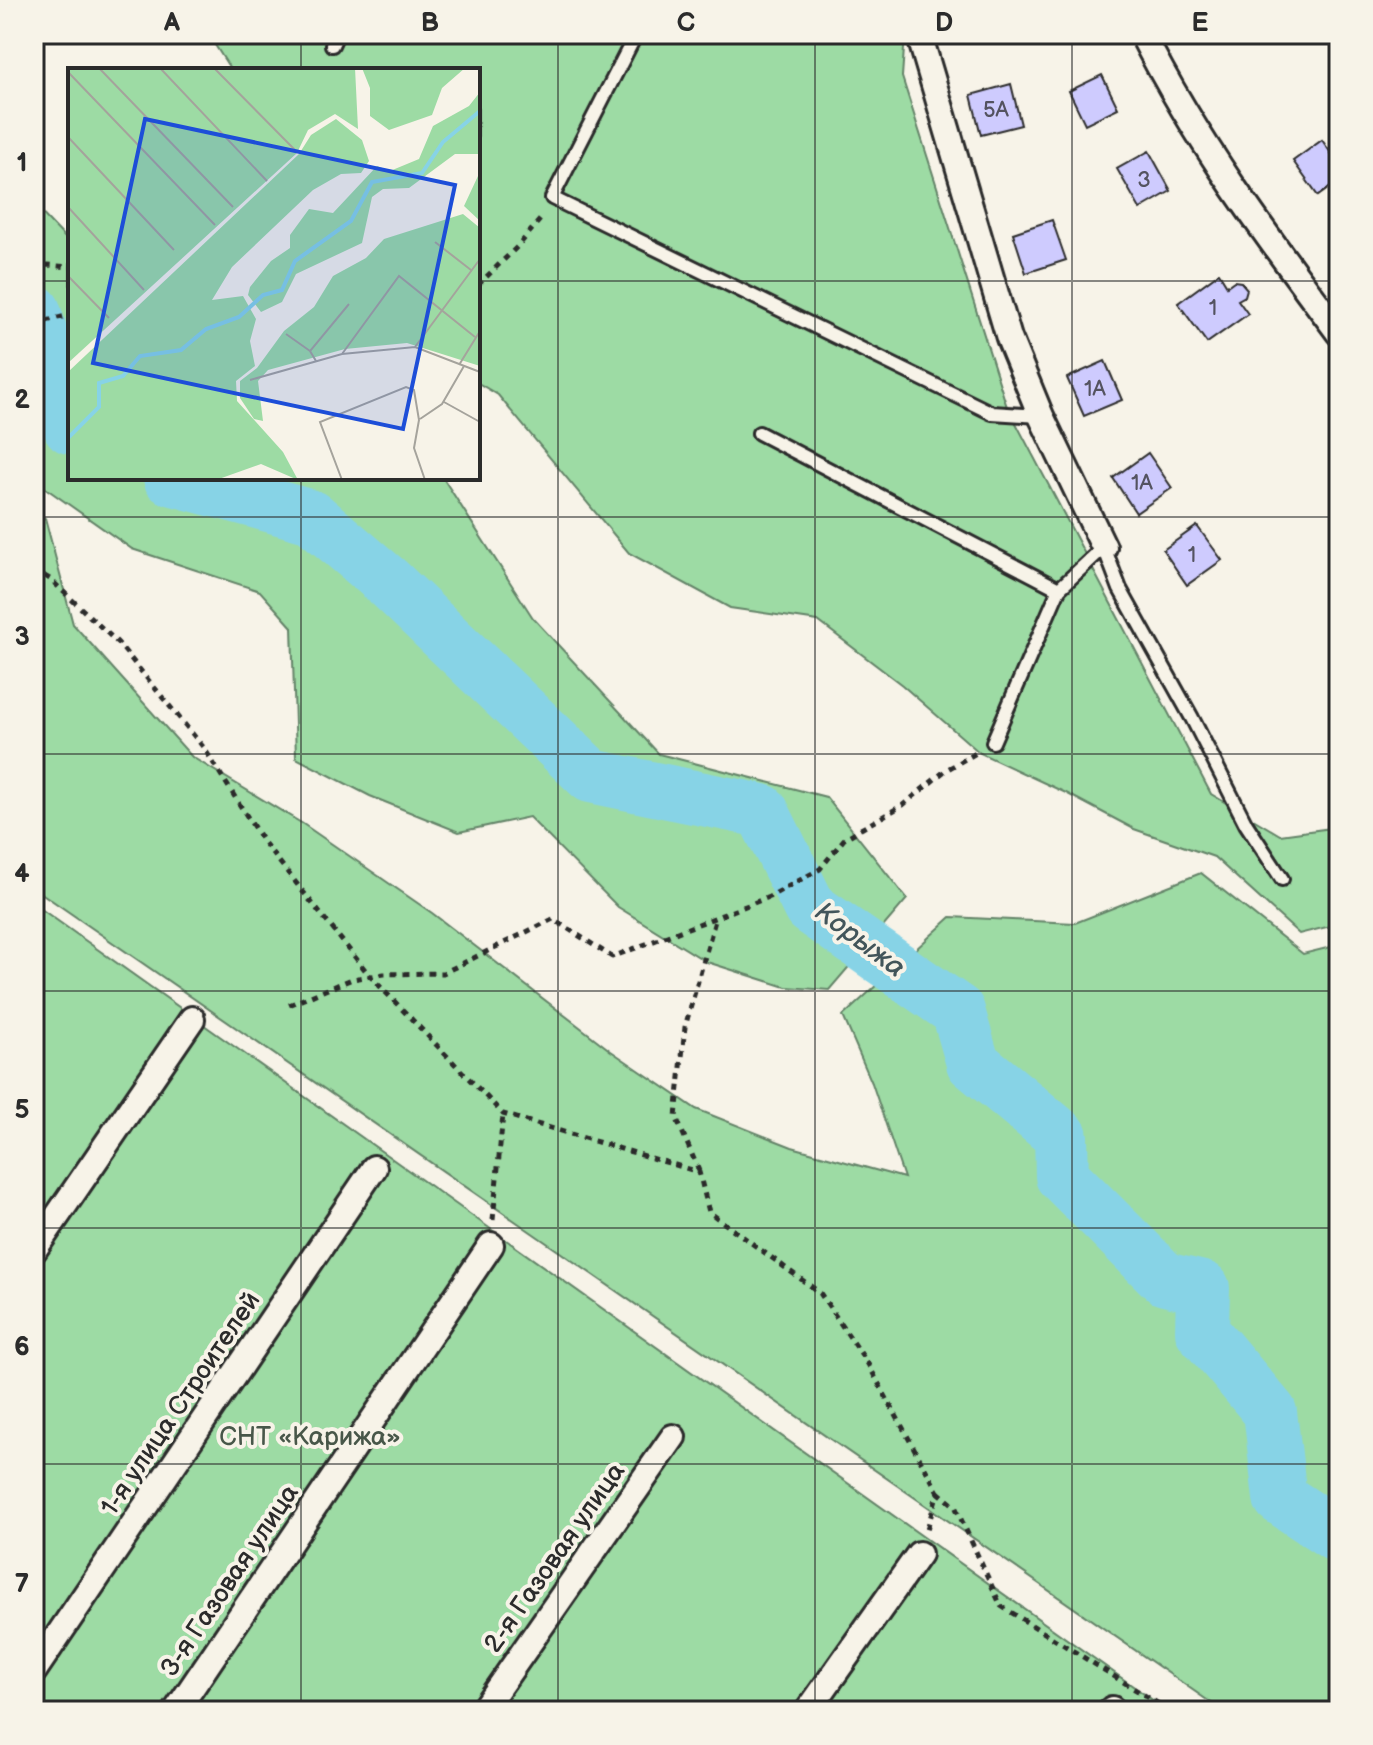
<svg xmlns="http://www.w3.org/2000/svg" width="1373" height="1745" font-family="'Balsamiq Sans',sans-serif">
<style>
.green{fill:#9ddba4;stroke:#648368;stroke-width:2}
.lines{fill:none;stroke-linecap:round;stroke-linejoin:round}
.river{stroke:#87d3e6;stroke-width:54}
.building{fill:#cecbfe;stroke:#2b2b2b;stroke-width:2}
.lane-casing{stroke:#2b2b2b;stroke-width:18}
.street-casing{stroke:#2b2b2b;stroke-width:30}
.path{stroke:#2b2b2b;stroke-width:5;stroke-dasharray:6 6;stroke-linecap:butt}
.lane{stroke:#f7f3e8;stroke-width:12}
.street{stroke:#f7f3e8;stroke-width:24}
.grid{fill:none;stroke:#2b2b2b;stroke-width:2;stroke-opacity:0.55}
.labels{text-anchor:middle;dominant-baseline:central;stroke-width:8;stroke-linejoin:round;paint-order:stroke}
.number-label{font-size:22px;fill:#545360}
.street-label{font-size:26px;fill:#2b2b2b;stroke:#f7f3e8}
.park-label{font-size:26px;fill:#485749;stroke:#f7f3e8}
.water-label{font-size:28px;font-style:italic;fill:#42555a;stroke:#f7f3e8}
.inset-river{fill:none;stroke:#87d3e6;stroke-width:4}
.inset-road{fill:none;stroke:#a5a39c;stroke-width:2}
.view{fill:#1d4ed8;fill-opacity:0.15;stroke:#1d4ed8;stroke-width:4}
.inset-edge{fill:none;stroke:#2b2b2b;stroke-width:4}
.neatline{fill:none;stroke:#2b2b2b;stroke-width:3}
.grid-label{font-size:26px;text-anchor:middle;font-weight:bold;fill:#2b2b2b}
</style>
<rect width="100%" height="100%" fill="#f7f3e8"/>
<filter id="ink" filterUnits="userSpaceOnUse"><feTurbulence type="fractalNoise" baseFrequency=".0125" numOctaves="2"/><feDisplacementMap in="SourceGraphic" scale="16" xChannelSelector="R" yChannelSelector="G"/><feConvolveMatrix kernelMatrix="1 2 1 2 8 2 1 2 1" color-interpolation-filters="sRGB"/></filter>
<g filter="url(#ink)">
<g class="green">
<polygon points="208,34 905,34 902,77 1006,404 1211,794 1280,835 1339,827 1339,924 1299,934 1214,857 1134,829 1066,793 980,753 902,685 818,621 730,608 629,553 498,395 478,383 478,70 231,70"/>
<polygon points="34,205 70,243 70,478 443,478 533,618 659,754 826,797 907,899 829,990 786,987 707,962 618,907 529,817 459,832 370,796 296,758 292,627 260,591 132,549 34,480"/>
<polygon points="34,514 45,518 73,624 192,757 303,824 432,913 611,1051 696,1109 792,1147 904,1178 872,1083 843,1016 951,917 1075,923 1201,873 1303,954 1339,945 1339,1711 1223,1711 34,888"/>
<polygon points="34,904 1168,1711 34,1711"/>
</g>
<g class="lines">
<g class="river">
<polyline points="34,311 70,427"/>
<polyline points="170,478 312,517 388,582 591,776 762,811 810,908 958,1011 973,1063 1061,1136 1062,1176 1165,1279 1203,1288 1202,1331 1270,1412 1280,1498 1339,1537"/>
</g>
</g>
<g class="building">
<polygon points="1102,75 1118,108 1085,124 1069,91"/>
<polygon points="1011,84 1021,125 981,135 971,95"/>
<polygon points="1322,140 1339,165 1339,181 1318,196 1293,161"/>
<polygon points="1149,151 1171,191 1140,209 1117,169"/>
<polygon points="1052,220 1066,260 1026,273 1013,233"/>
<polygon points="1219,273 1227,286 1234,281 1241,282 1247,289 1245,296 1238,300 1248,314 1207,343 1178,303"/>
<polygon points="1105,361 1122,400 1084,416 1067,378"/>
<polygon points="1148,453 1172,488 1136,513 1113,478"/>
<polygon points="1197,526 1222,560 1187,585 1163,550"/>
</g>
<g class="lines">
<defs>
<g id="lane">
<polyline points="636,34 552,198 992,413 1041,416"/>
<polyline points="332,45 337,34"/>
<polyline points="759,433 1059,589 1104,547 1120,589 1192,718 1246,824 1282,879"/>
<polyline points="993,742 1059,589"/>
</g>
<g id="street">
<polyline points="919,34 1009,338 1041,416 1104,547"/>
<path d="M1142 34C1196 141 1267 237 1339 333"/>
<polyline points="34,1250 192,1019"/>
<polyline points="34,1671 374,1168"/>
<polyline points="176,1711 491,1245"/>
<polyline points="482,1711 673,1437"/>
<polyline points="808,1711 919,1554"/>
<polyline points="1110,1711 1112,1709"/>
</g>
</defs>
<use href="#lane" class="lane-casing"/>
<use href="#street" class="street-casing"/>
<g class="path">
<polyline points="34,268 48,265 70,267"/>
<polyline points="478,285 519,245 543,216"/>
<polyline points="34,324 70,315"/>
<polyline points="34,570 50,579 118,643 204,748 262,840 370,976 503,1114 699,1172 709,1212 820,1293 868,1364 938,1492 927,1529"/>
<polyline points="289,1005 352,979 384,974 443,973 553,919 612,957 769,897 820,869 845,838 903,805 946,770 976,753"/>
<polyline points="699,1171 676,1117 685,1027 716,917"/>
<polyline points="493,1220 503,1114"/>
<polyline points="938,1492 955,1506 1001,1606 1170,1711"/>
</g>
<use href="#lane" class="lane"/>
<use href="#street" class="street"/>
</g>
</g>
<path class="grid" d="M301 34V70M558 34V1711M815 34V1711M1072 34V1711M34 281H70M478 281H1339M301 478V1711M34 517H1339M34 754H1339M34 991H1339M34 1228H1339M34 1464H1339"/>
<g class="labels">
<g class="number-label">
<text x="996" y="110">5А</text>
<text x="1144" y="180">3</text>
<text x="1213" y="308">1</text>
<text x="1095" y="389">1А</text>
<text x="1142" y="483">1А</text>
<text x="1192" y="555">1</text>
</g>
<g class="street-label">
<text transform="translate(181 1404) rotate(-56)">1-я улица Строителей</text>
<text transform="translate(555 1558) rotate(-55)">2-я Газовая улица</text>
<text transform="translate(230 1581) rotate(-56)">3-я Газовая улица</text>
</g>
<g class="park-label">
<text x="310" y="1437">СНТ «Карижа»</text>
</g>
<g class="water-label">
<text transform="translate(860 940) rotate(37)">Корыжа</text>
</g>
</g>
<g transform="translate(68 68)">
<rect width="412" height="412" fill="#f7f3e8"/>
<path d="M0 0H287L290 61 267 46 240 62 229 85 0 295ZM294 0H397L374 20 364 47 321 62 302 48V20ZM412 24V153L396 138 410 108V86H387L341 120 315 121 304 129 294 175 228 206 214 234 193 244 180 227 182 219 203 193 222 180V167L241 141 265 145 309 98 322 103 351 91 365 58 401 38ZM268 51 294 72 301 93 293 105 273 106 245 122 164 199 144 232 175 228 188 251 182 273 187 298 168 313 169 333 215 384 230 412 193 396 148 412H0V304L231 86 243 67ZM395 146 412 160V298L339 275 277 281 200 302 190 313 195 353 186 351 172 330V313L189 300 216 263 246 239 265 208 298 190 316 171Z" fill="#9ddba4"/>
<path class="inset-river" d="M0 370 31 339V315L55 308 72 288 113 282 138 261 171 249 195 227 214 222 227 193 283 153 304 114 354 105 375 74 412 43"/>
<path class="inset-road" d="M31 0 165 139M92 0 199 113M146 0 227 82M0 4 147 157M0 69 106 182M0 139 76 222M367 174 403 202M0 208 41 250M218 266 242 283M347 279 412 191M274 286 331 208 407 269M248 293 242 283 281 236M391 297 412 263M182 312 274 286 347 279 412 304M376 334 412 354M352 351 374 336 396 298M274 412 252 354 338 319 346 322 351 352 346 380 357 412"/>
<path class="view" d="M77 51 387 117 335 361 25 295Z"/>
<rect width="412" height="412" class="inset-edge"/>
</g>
<rect width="1373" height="1745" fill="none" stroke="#f7f3e8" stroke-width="88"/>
<rect x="44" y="44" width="1285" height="1657" class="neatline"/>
<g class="grid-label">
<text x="172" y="31">A</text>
<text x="430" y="31">B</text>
<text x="686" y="31">C</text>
<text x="944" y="31">D</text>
<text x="1200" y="31">E</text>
<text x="22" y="171">1</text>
<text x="22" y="408">2</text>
<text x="22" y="645">3</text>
<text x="22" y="882">4</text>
<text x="22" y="1118">5</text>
<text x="22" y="1355">6</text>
<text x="22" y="1592">7</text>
</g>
</svg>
